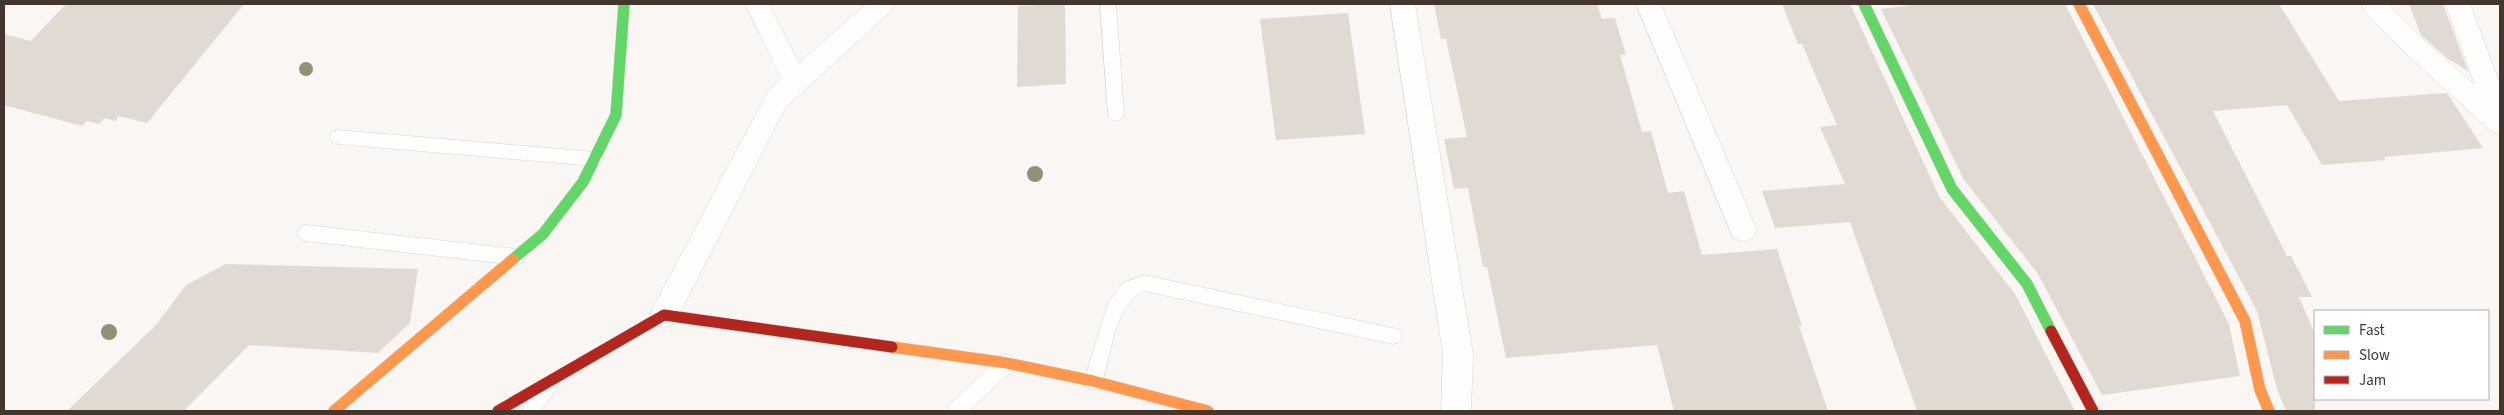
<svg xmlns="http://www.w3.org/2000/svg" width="2504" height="415" font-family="'Source Sans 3',sans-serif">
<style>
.building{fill:#e1dad3}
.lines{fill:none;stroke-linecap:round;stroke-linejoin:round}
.lane-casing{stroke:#d9d3cd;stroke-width:1}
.street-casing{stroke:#d9d3cd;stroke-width:1}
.fast-casing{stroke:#d9d3cd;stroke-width:12}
.slow-casing{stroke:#d9d3cd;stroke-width:12}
.jam-casing{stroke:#d9d3cd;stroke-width:12}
.lane{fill:#fefefd;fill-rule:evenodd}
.street{fill:#fefefd;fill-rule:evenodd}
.fast{stroke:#63d668;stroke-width:11}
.slow{stroke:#ff974d;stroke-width:11}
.jam{stroke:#b3261e;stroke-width:11}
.tree{fill:#909277}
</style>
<rect width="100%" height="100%" fill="#f9f6f3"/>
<g class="building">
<polygon points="66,4 244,4 147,123 119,116 115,121 105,118 99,124 87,121 82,126 4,105 4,34 31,41"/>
<polygon points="1065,4 1066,84 1017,87 1018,6"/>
<polygon points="1434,4 1597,4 1602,19 1615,18 1626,55 1620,55 1642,132 1651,131 1668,193 1684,191 1702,255 1777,249 1802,326 1799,326 1828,411 1674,411 1657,345 1506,358 1487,267 1483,267 1468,188 1454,189 1444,139 1467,137 1446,39 1441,39"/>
<polygon points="1782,4 1850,4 1940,198 2015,294 2075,411 1917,411 1850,222 1775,228 1762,191 1845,184 1820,127 1837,125 1802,44 1798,44"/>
<polygon points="1920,4 2065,4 2229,324 2240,376 2102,395 2038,274 1964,180 1881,9"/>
<polygon points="2093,4 2279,4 2339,101 2447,93 2483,148 2384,157 2386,160 2322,165 2287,105 2213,111 2287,256 2291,256 2312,297 2299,297 2315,334 2315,411 2286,411 2277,389 2257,311"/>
<polygon points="2409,4 2443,4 2468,71 2447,58 2421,35"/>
<polygon points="1348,13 1365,134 1276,140 1260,19"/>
<polygon points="226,264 418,269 410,323 378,353 249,345 184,411 67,411 156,325 186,285"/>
</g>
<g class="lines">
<defs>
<g id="lane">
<polygon points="1100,4 1116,4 1124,114 1122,119 1116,121 1110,119 1108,114"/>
<polygon points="338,130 595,152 601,154 604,159 601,164 595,166 338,144 332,142 330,137 332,132"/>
<polygon points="306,225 516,249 522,251 525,257 522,263 516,265 306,241 300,238 297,233 300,228"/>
<path d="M1144 275 1393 328 1400 330 1402 336 1400 342 1393 344 1144 291C1113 304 1112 359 1100 387L1093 390 1086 387 1084 381 1108 303 1123 283Z"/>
<polygon points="1007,354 1014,357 1016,363 1014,369 969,411 947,411 949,405 1000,357"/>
<polygon points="548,379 555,382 557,388 541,411 521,411 541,382"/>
</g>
<g id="street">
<polygon points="745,4 769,4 799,63 866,4 895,4 891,11 786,107 674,324 664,328 654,324 650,315 654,306 768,91 782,79"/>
<polygon points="1390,4 1415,4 1473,354 1471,411 1441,411 1443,354"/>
<polygon points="1636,4 1661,4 1757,230 1753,238 1743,242 1733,238"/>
<polygon points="2361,4 2388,4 2423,39 2475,85 2445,4 2470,4 2500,83 2500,134 2491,131 2405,53 2364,11"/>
</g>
<g id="fast">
<polyline points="1864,4 1952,189 2027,284 2051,331"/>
<polyline points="513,259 543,234 583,182 616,115 624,4"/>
</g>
<g id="slow">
<polyline points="2079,4 2245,321 2260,390 2269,411"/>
<polyline points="892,347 1007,363 1093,381 1208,411"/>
<polyline points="334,411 513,259"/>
</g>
<g id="jam">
<polyline points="2051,331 2093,411"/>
<polyline points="498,411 664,315 892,347"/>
</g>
</defs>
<use href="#lane" class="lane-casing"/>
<use href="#street" class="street-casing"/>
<use href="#fast" class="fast-casing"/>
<use href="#slow" class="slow-casing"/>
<use href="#jam" class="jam-casing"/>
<use href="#lane" class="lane"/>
<use href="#street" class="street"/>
<use href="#fast" class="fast"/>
<use href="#slow" class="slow"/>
<use href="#jam" class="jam"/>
</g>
<g class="tree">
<circle cx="306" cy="69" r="7"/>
<circle cx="1035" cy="174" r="8"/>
<circle cx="109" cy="332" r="8"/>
</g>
<rect width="2504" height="415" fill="none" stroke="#43372d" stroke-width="10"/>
<rect x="2314" y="310" width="175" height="90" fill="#ffffff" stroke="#b4afab"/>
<rect x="2324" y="326" width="25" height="8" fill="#63d668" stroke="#b4afab"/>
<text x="2359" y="335" font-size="15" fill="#43372d">Fast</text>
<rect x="2324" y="351" width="25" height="8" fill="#ff974d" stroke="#b4afab"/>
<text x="2359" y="360" font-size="15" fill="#43372d">Slow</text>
<rect x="2324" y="376" width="25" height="8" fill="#b3261e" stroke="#b4afab"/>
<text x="2359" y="385" font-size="15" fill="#43372d">Jam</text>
</svg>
